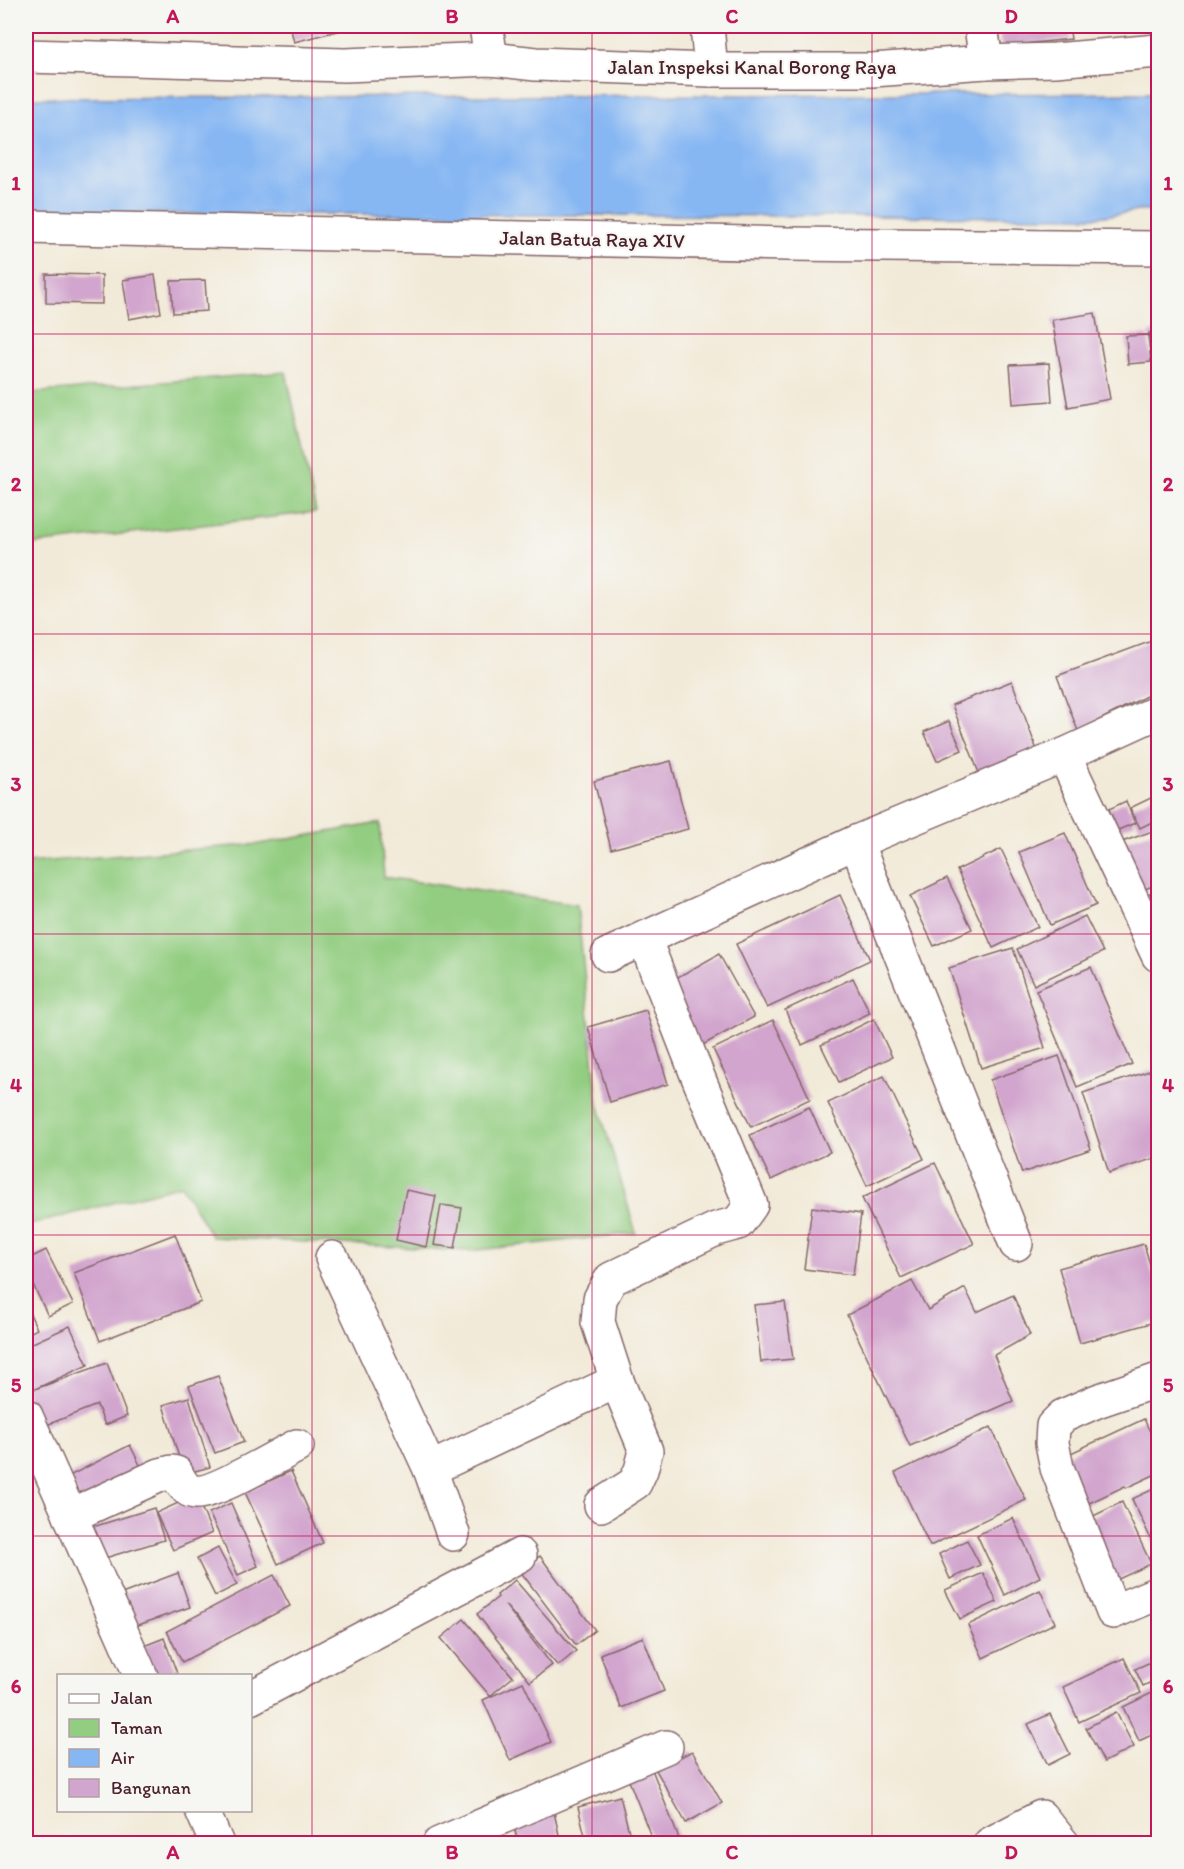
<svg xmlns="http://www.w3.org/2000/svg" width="1184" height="1869" font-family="Itim,sans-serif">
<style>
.green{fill:#93cd81;stroke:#6e7656;stroke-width:1.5}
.water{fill:#87b7f3;stroke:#686b8f;stroke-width:1.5}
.building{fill:#d2a5ce}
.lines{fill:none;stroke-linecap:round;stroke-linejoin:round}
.minor-casing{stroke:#856668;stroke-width:36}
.minor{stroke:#fff;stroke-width:33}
.grid{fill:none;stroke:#c2185b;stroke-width:1.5;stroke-opacity:0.55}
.labels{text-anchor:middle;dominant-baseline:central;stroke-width:4.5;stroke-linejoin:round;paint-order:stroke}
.street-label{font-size:20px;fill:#4a1f2b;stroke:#f6f6f2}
.neatline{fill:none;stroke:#c2185b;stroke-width:2}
.grid-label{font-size:20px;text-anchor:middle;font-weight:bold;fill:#c2185b}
</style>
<rect width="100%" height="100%" fill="#f6f6f2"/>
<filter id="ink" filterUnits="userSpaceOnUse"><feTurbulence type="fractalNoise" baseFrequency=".0167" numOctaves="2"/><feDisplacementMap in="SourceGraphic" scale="12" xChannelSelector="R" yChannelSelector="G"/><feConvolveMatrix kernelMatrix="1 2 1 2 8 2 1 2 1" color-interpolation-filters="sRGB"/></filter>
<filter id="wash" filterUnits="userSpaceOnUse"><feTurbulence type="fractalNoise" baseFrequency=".008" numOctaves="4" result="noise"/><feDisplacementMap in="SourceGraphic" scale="24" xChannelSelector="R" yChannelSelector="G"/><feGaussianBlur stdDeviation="1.35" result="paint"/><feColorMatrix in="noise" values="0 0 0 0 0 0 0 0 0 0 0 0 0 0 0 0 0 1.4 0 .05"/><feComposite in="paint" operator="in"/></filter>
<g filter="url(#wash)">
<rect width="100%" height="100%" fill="#f2ead8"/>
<g class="green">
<polygon points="286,372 316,512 26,545 26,378 30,393"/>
<polygon points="380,823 384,877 577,905 598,1104 636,1233 468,1251 212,1237 181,1185 26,1226 26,863 259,844"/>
</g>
<polygon class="water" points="1158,93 1158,208 1097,217 26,213 26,98"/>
<g id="blocks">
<g class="building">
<polygon points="290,26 357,26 294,42"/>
<polygon points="998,26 1069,26 1071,39 1001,46"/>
<polygon points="46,274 102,275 102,304 46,303"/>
<polygon points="155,275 161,313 129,319 123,280"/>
<polygon points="205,280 207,311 173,313 171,281"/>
<polygon points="1095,313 1110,399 1068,407 1052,320"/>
<polygon points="1158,330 1158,358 1156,359 1149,333"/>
<polygon points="1148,335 1151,362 1128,364 1126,336"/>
<polygon points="1049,363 1052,401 1013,404 1010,365"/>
<polygon points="1157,639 1158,690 1078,731 1057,676"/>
<polygon points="1012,681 1038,753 979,773 952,705"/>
<polygon points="949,721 962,750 937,761 924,732"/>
<polygon points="671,761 688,829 611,849 594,781"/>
<polygon points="1157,795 1158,798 1158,819 1140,828 1130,808"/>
<polygon points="1126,801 1135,823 1118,830 1109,809"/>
<polygon points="1158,829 1158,884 1140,891 1122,842"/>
<polygon points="1065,833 1096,905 1050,925 1019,852"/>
<polygon points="1001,849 1038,927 993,948 957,870"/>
<polygon points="947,878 972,929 934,946 910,896"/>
<polygon points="1158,889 1158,931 1144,896"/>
<polygon points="840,895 870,960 767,1008 736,944"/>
<polygon points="1085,916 1103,952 1034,985 1017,949"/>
<polygon points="1013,948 1045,1048 981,1068 949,968"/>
<polygon points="719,954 754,1017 701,1046 667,983"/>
<polygon points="1091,967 1132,1064 1077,1087 1036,990"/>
<polygon points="853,978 870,1013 802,1045 785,1010"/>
<polygon points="646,1010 668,1084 610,1102 588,1027"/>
<polygon points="874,1019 892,1057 839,1082 821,1045"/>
<polygon points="773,1020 810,1099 751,1127 713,1049"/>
<polygon points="1059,1056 1091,1149 1022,1173 990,1080"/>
<polygon points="1152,1070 1158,1091 1158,1157 1109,1173 1083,1093"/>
<polygon points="884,1076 924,1159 867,1186 828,1103"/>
<polygon points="809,1107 830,1152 771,1180 750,1135"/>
<polygon points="935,1163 974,1244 901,1278 862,1198"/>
<polygon points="406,1190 436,1196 426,1247 396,1240"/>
<polygon points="441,1205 462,1208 455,1248 434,1245"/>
<polygon points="812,1207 861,1214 853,1275 804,1269"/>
<polygon points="175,1234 201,1302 100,1341 74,1273"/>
<polygon points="1144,1244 1158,1292 1158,1321 1080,1343 1059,1268"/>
<polygon points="46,1250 73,1304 48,1316 26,1270 26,1260"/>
<polygon points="912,1281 928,1310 965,1288 977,1312 1013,1295 1030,1335 994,1355 1013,1401 910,1446 847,1315"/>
<polygon points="785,1302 793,1359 761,1362 754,1305"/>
<polygon points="26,1305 37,1329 26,1335"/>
<polygon points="70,1326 88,1365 35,1389 107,1363 127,1416 105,1425 97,1405 39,1428 26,1393 26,1346"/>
<polygon points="218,1376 244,1442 215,1453 189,1386"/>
<polygon points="189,1397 210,1467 184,1474 163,1405"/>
<polygon points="1144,1419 1158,1449 1158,1473 1126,1488 1125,1486 1083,1506 1060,1458"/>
<polygon points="991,1427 1026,1500 930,1546 895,1473"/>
<polygon points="130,1445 144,1473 82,1504 69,1476"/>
<polygon points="291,1471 323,1543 278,1564 245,1492"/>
<polygon points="1158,1487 1158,1554 1132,1499"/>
<polygon points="196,1495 212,1533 173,1550 156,1513"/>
<polygon points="1122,1502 1151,1564 1110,1583 1081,1522"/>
<polygon points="231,1503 258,1566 238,1575 209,1513"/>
<polygon points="154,1508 164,1540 92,1562 83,1530"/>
<polygon points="1013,1518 1040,1577 1005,1595 977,1535"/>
<polygon points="967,1540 980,1565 950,1579 939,1554"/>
<polygon points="218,1548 237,1585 215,1596 197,1559"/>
<polygon points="540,1556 595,1630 576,1645 520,1571"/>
<polygon points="178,1573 190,1607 124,1630 111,1598"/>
<polygon points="983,1573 997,1602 960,1619 945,1590"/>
<polygon points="274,1575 290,1606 182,1662 167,1631"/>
<polygon points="515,1580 576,1651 558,1666 505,1605 552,1665 530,1682 477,1614 498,1597 497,1595"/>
<polygon points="1040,1590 1055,1623 983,1658 968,1625"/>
<polygon points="464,1619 513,1677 490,1696 441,1638"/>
<polygon points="643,1637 664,1691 621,1708 600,1654"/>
<polygon points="164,1638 178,1676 156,1676 144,1646"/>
<polygon points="1124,1658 1141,1693 1079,1722 1063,1687"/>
<polygon points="1157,1659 1158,1679 1143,1686 1135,1669"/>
<polygon points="523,1682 551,1742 510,1760 483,1700"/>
<polygon points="1158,1690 1158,1732 1139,1741 1123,1707"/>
<polygon points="1116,1712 1134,1747 1104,1762 1086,1728"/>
<polygon points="1050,1714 1070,1754 1048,1765 1028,1724"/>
<polygon points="692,1751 722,1803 686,1823 656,1770"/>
<polygon points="648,1759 681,1844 654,1844 624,1768"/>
<polygon points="620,1796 632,1844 587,1844 578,1807"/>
<polygon points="554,1812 561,1844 518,1844 513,1822"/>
</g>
</g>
</g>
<g filter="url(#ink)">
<use href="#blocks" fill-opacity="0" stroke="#856668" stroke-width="1.5"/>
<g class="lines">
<defs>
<g id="minor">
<polyline points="486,26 491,59"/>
<polyline points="707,26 711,70"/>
<polyline points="981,26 986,62"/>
<polyline points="26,56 345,65 491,59 536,64 711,70 872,70 986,62 1055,60 1158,51"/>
<polyline points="26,227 788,244 1158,248"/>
<polyline points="1064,755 1158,955"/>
<polyline points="856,842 1016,1244"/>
<polyline points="608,955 856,842 1064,755 1158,712"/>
<polyline points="332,1258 430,1469 453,1534"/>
<polyline points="1158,1380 1097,1401 1063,1416 1053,1426 1052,1443 1057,1468 1113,1612 1158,1593"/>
<polyline points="26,1416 141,1676"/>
<polyline points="430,1469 617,1381"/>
<polyline points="601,1505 635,1483 641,1470 646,1451 617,1381 598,1322 600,1299 611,1279 716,1229 738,1223 751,1205 696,1072 644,938"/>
<path d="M70 1516 160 1475 172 1472 176 1473C180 1481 185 1491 195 1492 212 1495 279 1455 297 1446"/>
<polyline points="250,1698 520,1555"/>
<polyline points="202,1810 217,1844"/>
<polyline points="439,1844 666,1747"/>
<polyline points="990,1844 1041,1817 1063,1844"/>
</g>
</defs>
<use href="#minor" class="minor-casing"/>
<use href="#minor" class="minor"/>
</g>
</g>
<path class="grid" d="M312 26V1844M592 26V1844M872 26V1844M26 334H1158M26 634H1158M26 934H1158M26 1235H1158M26 1536H1158"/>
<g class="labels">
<g class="street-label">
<text x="752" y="67">Jalan Inspeksi Kanal Borong Raya</text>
<text transform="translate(592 239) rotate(1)">Jalan Batua Raya XIV</text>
</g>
</g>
<rect width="1184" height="1869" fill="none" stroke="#f6f6f2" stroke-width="66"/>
<rect x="57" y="1674" width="195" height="138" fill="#f6f6f2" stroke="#b1a0a2" stroke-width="1.5"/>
<rect x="69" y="1694" width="30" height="9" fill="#ffffff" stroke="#b1a0a2" stroke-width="1.5"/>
<text x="111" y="1704" font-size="18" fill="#4a1f2b">Jalan</text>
<rect x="69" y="1719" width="30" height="18" fill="#93cd81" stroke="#b1a0a2" stroke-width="1.5"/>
<text x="111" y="1734" font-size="18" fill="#4a1f2b">Taman</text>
<rect x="69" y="1749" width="30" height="18" fill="#87b7f3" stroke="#b1a0a2" stroke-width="1.5"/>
<text x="111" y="1764" font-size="18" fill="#4a1f2b">Air</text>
<rect x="69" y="1779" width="30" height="18" fill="#d2a5ce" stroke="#b1a0a2" stroke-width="1.5"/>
<text x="111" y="1794" font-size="18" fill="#4a1f2b">Bangunan</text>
<rect x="33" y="33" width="1118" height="1803" class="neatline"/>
<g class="grid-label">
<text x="173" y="23">A</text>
<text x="452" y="23">B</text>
<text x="732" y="23">C</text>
<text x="1011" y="23">D</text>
<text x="16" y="190">1</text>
<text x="1168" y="190">1</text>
<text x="16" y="491">2</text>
<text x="1168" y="491">2</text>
<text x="16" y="791">3</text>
<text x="1168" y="791">3</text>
<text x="16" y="1092">4</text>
<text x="1168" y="1092">4</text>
<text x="16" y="1392">5</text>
<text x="1168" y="1392">5</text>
<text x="16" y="1693">6</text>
<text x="1168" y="1693">6</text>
<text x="173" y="1859">A</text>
<text x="452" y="1859">B</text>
<text x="732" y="1859">C</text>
<text x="1011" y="1859">D</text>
</g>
</svg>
